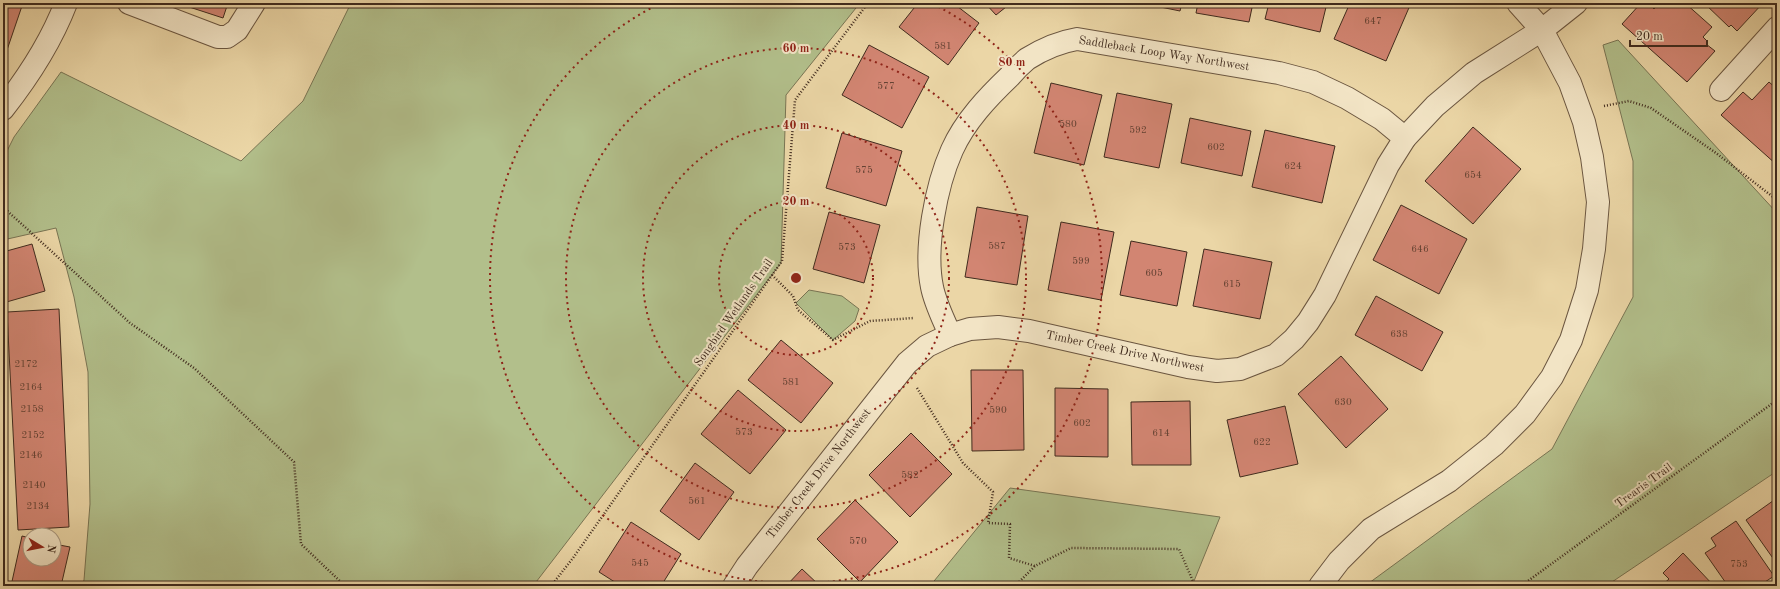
<svg xmlns="http://www.w3.org/2000/svg" width="1780" height="589" font-family="'Old Standard TT',serif">
<style>
.green{fill:#b2bf8b;stroke:#797554}
.building{fill:#d28572;stroke:#402b1e}
.lines{fill:none;stroke-linecap:round;stroke-linejoin:round}
.minor-casing{stroke:#6b5640;stroke-width:24}
.path{stroke:#402b1e;stroke-width:2.5;stroke-dasharray:1 2;stroke-linecap:butt}
.minor{stroke:#f2e4c5;stroke-width:22}
.ring{fill:none;stroke:#8f2418;stroke-width:2;stroke-dasharray:2 4}
.labels{text-anchor:middle;dominant-baseline:central;stroke-width:4;stroke-linejoin:round;paint-order:stroke}
.number-label{font-size:10px;fill:#644233}
.street-label{font-size:12px;fill:#402b1e;stroke:#f2e4c5}
.centre{fill:#8f2418;stroke:#f2e4c5;stroke-width:2}
.ring-label{font-size:12px;text-anchor:middle;font-weight:bold;fill:#8f2418;stroke:#f2e4c5;stroke-width:4;stroke-linejoin:round;paint-order:stroke}
</style>
<rect width="100%" height="100%" fill="#ebd6a6"/>
<filter id="stains"><feTurbulence type="fractalNoise" baseFrequency=".005" numOctaves="4"/><feColorMatrix values="0 0 0 0 .2 0 0 0 0 .09 0 0 0 0 .02 0 0 0 .5 -.17"/></filter>
<radialGradient id="worn" r=".72"><stop offset=".6" stop-color="#630" stop-opacity="0"/><stop offset="1" stop-color="#630" stop-opacity=".3"/></radialGradient>
<g class="green">
<polygon points="351,3 860,3 786,95 781,263 533,586 82,586 84,580 90,504 88,372 74,297 56,228 3,240 3,159 14,137 61,72 241,161 303,101"/>
<polygon points="1618,40 1777,213 1777,471 1606,586 1369,586 1369,583 1552,449 1633,297 1633,161 1603,45"/>
<polygon points="809,290 842,296 859,309 855,321 833,340 796,303"/>
<polygon points="1010,488 1220,517 1192,586 930,586"/>
</g>
<g class="building">
<polygon points="3,3 23,3 7,50 3,49"/>
<polygon points="177,3 228,3 223,18"/>
<polygon points="918,3 953,3 979,23 948,65 899,27"/>
<polygon points="985,3 1011,3 996,15"/>
<polygon points="1141,3 1182,3 1180,11"/>
<polygon points="1198,3 1253,3 1249,22 1196,13"/>
<polygon points="1269,3 1327,3 1320,32 1265,19"/>
<polygon points="1350,3 1411,3 1386,61 1334,39"/>
<polygon points="1641,3 1648,3 1654,9 1659,3 1685,3 1712,27 1703,37 1708,42 1706,44 1715,51 1687,82 1622,24"/>
<polygon points="1704,3 1763,3 1737,31 1731,25 1729,27"/>
<polygon points="869,45 929,77 902,128 842,95"/>
<polygon points="1769,82 1777,89 1777,165 1721,115 1743,92 1752,100"/>
<polygon points="1051,83 1102,95 1084,165 1034,153"/>
<polygon points="1117,93 1172,104 1159,168 1104,157"/>
<polygon points="1190,118 1251,131 1242,176 1181,163"/>
<polygon points="1473,127 1521,169 1473,224 1425,181"/>
<polygon points="1265,130 1335,146 1322,203 1252,187"/>
<polygon points="842,133 902,151 886,206 826,188"/>
<polygon points="1401,205 1467,239 1439,294 1373,260"/>
<polygon points="977,207 1028,216 1017,285 965,277"/>
<polygon points="829,212 880,225 864,283 813,269"/>
<polygon points="1061,222 1114,232 1101,300 1048,290"/>
<polygon points="1131,241 1187,252 1177,306 1120,295"/>
<polygon points="32,244 45,291 3,303 3,252"/>
<polygon points="1204,249 1272,262 1260,319 1193,306"/>
<polygon points="1376,296 1443,332 1422,371 1355,335"/>
<polygon points="59,309 69,527 18,530 7,312"/>
<polygon points="781,340 833,383 801,423 748,380"/>
<polygon points="1341,356 1388,409 1346,448 1298,394"/>
<polygon points="971,370 1023,370 1024,450 972,451"/>
<polygon points="1055,388 1108,389 1108,457 1055,456"/>
<polygon points="738,390 786,430 750,474 701,434"/>
<polygon points="1190,401 1191,465 1132,465 1131,402"/>
<polygon points="1285,406 1298,464 1240,477 1227,420"/>
<polygon points="911,433 952,474 910,517 869,475"/>
<polygon points="695,463 734,492 699,540 660,511"/>
<polygon points="1777,498 1777,564 1746,520"/>
<polygon points="855,500 898,542 860,582 817,539"/>
<polygon points="1736,521 1774,576 1759,586 1728,586 1705,553 1716,546 1711,538"/>
<polygon points="631,522 681,554 661,586 621,586 599,572"/>
<polygon points="22,536 30,538 30,559 54,559 54,544 70,547 61,586 11,586"/>
<polygon points="1683,553 1714,586 1661,586 1669,579 1663,573"/>
<polygon points="802,569 820,586 786,586"/>
</g>
<g class="lines">
<defs>
<g id="minor">
<polyline points="129,3 218,37 227,37 237,30 254,3"/>
<polyline points="1721,90 1777,28"/>
<path d="M3 109C29 76 51 42 66 3"/>
<path d="M950 335C944 320 935 303 932 287 924 248 936 186 952 150 965 121 988 97 1010 76 1015 70 1021 64 1027 59 1043 49 1059 42 1077 39L1279 73 1313 82 1347 98 1382 119 1405 138"/>
<polyline points="734,586 747,566 907,363 927,346 950,335 970,329 998,327 1029,331 1188,367 1217,371 1240,369 1276,355 1294,339 1308,322 1325,295 1388,165 1405,138 1435,106 1474,73 1542,30 1576,3"/>
<polyline points="1320,586 1339,561 1371,529 1449,481 1494,445 1525,414 1552,377 1571,340 1587,290 1594,249 1598,202 1592,157 1584,122 1570,83 1542,30 1518,3"/>
</g>
</defs>
<use href="#minor" class="minor-casing"/>
<g class="path">
<polyline points="1604,106 1629,101 1651,108 1716,153 1777,200"/>
<polyline points="3,207 130,323 194,368 294,462 301,544 345,586"/>
<polyline points="772,275 793,296 798,310 833,340 870,321 914,318"/>
<polyline points="917,388 963,463 993,492 988,523 1010,524 1009,558 1035,566"/>
<polyline points="551,586 573,558 782,261 795,100 868,3"/>
<polyline points="1015,586 1035,566 1071,548 1179,549 1195,586"/>
<polyline points="1521,586 1777,400"/>
</g>
<use href="#minor" class="minor"/>
</g>
<g class="ring">
<circle cx="796" cy="278" r="77"/>
<circle cx="796" cy="278" r="153"/>
<circle cx="796" cy="278" r="230"/>
<path d="M933 4A306 306 0 1 1 659 4"/>
</g>
<g class="labels">
<g class="number-label">
<text x="1373" y="21">647</text>
<text x="943" y="46">581</text>
<text x="886" y="86">577</text>
<text x="1068" y="124">580</text>
<text x="1138" y="130">592</text>
<text x="1216" y="147">602</text>
<text x="1293" y="166">624</text>
<text x="864" y="170">575</text>
<text x="1473" y="175">654</text>
<text x="997" y="246">587</text>
<text x="847" y="247">573</text>
<text x="1420" y="249">646</text>
<text x="1081" y="261">599</text>
<text x="1154" y="273">605</text>
<text x="1232" y="284">615</text>
<text x="1399" y="334">638</text>
<text x="26" y="364">2172</text>
<text x="791" y="382">581</text>
<text x="31" y="387">2164</text>
<text x="1343" y="402">630</text>
<text x="32" y="409">2158</text>
<text x="998" y="410">590</text>
<text x="1082" y="423">602</text>
<text x="744" y="432">573</text>
<text x="1161" y="433">614</text>
<text x="33" y="435">2152</text>
<text x="1262" y="442">622</text>
<text x="31" y="455">2146</text>
<text x="910" y="475">582</text>
<text x="34" y="485">2140</text>
<text x="697" y="501">561</text>
<text x="38" y="506">2134</text>
<text x="858" y="541">570</text>
<text x="640" y="563">545</text>
<text x="1739" y="564">753</text>
</g>
<g class="street-label">
<text transform="translate(1164 54) rotate(9)">Saddleback Loop Way Northwest</text>
<text transform="translate(734 313) rotate(-55)">Songbird Wetlands Trail</text>
<text transform="translate(1125 352) rotate(12)">Timber Creek Drive Northwest</text>
<text transform="translate(819 474) rotate(-52)">Timber Creek Drive Northwest</text>
<text transform="translate(1644 486) rotate(-36)">Trearis Trail</text>
</g>
</g>
<circle cx="796" cy="278" r="6" class="centre"/>
<g class="ring-label">
<text x="796" y="52">60 m</text>
<text x="1012" y="66">80 m</text>
<text x="796" y="129">40 m</text>
<text x="796" y="205">20 m</text>
</g>
<rect width="1780" height="589" fill="none" stroke="#ebd6a6" stroke-width="16"/>
<rect x="4" y="4" width="1772" height="581" fill="none" stroke="#402b1e" stroke-width="2"/>
<rect x="8" y="8" width="1764" height="573" fill="none" stroke="#402b1e"/>
<g transform="translate(42 547) rotate(100)"><circle r="19" fill="#f2e4c5" stroke="#ab9a82"/>
<path d="M0-3L7 15L0 10L-7 15Z" fill="#8f2418"/>
<text y="-6" font-size="11" font-weight="bold" text-anchor="middle" fill="#402b1e">N</text>
</g>
<path d="M1630 40v6h77v-6" fill="none" stroke="#402b1e" stroke-width="2"/>
<text x="1636" y="40" font-size="12" fill="#402b1e" stroke="#f2e4c5" stroke-width="3" paint-order="stroke">20 m</text>
<rect width="100%" height="100%" filter="url(#stains)"/>
<rect width="100%" height="100%" fill="url(#worn)"/>
</svg>
